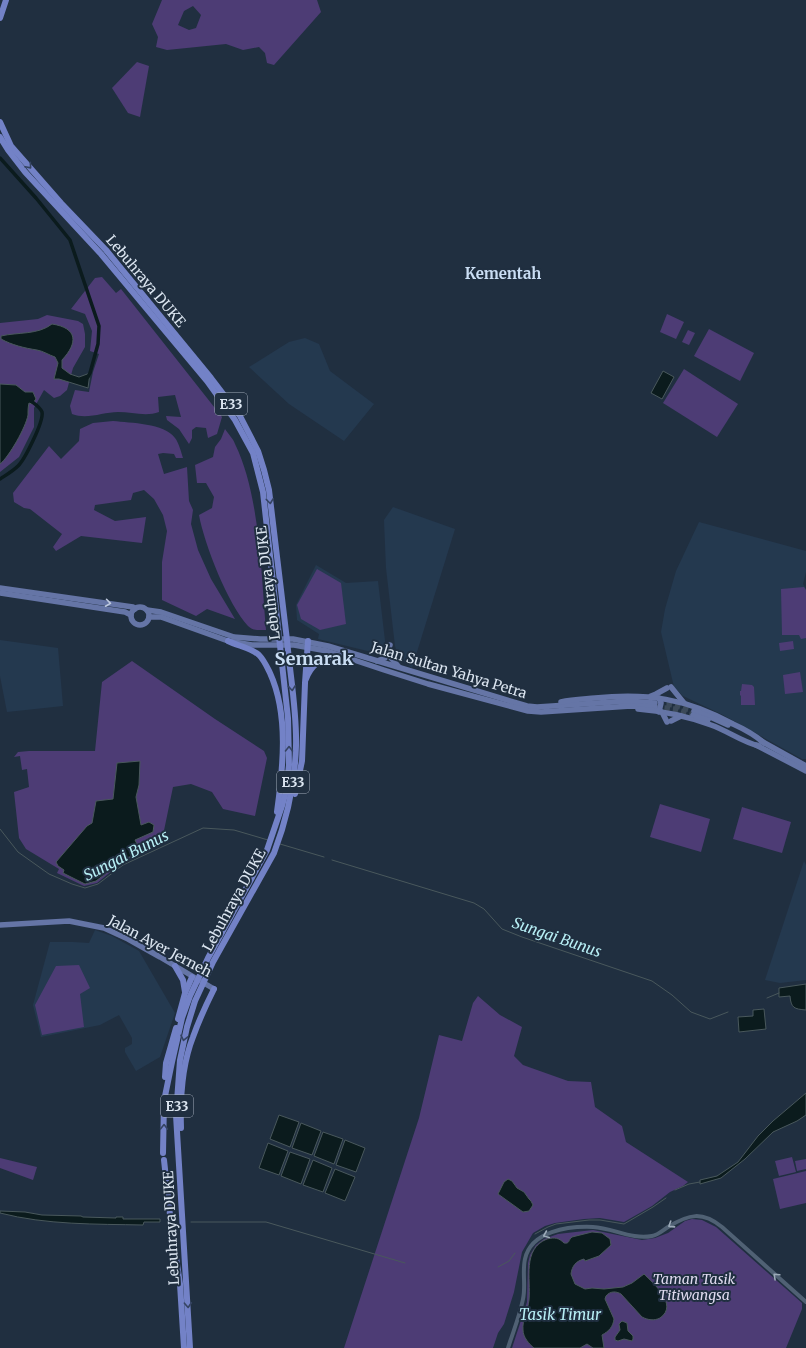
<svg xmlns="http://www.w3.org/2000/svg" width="806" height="1348" font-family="Merriweather,serif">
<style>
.built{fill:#24394f}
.green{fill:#4d3c75;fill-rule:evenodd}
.water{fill:#0b1b1d;stroke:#49585c}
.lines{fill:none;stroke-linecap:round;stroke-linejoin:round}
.stream{stroke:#49585c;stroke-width:1}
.canal{stroke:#0b1b1d;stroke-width:3.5}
.major-tunnel{stroke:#3c4a5a;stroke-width:5.5;stroke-dasharray:5.5 3;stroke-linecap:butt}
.minor{stroke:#506174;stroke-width:4}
.major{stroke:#6575a6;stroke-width:5.5}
.highway{stroke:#7382c7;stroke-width:6}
.oneway{stroke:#354462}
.oneway2{stroke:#bec9de}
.oneway3{stroke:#9caab8}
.labels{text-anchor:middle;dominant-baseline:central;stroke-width:4;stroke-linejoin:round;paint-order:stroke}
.shield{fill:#202f40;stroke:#a3aebb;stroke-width:1}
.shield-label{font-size:13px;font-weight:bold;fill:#dbe5f0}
.street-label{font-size:14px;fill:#dbe5f0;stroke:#202f40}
.park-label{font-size:14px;font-style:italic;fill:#dfdaef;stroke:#202f40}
.neighbourhood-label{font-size:15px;font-weight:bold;fill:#cadef4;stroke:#202f40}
.water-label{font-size:15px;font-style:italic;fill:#b8f0f6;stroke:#202f40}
.district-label{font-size:18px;font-weight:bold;fill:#cadef4;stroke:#202f40}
</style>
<rect width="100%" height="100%" fill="#202f40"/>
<g class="built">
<polygon points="305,338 319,344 330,371 374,404 344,441 289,404 249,367 289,342"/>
<polygon points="393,507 455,529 412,668 399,658 395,646 386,568 384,520"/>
<polygon points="699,522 806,551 806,572 803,584 806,589 806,759 802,759 723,715 683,696 674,687 661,632 665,609 676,571"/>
<polygon points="316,565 346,583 378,581 386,649 380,654 318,639 319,634 297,620 296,605"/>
<polygon points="0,640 58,648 63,706 7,712 0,676"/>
<polygon points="804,861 806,865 806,980 780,983 765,980"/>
<polygon points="95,930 112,936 139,951 175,1013 160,1057 136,1071 125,1052 125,1048 132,1044 132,1038 119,1015 100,1025 41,1037 33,1005 50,942 73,942 89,943"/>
</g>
<g class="green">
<path d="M162 0H317L321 12 274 65 267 63 265 53 259 47 243 50 226 44 167 50 156 47 158 37 152 24ZM193 6 201 15 196 28 189 30 178 25 184 11Z"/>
<polygon points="137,62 149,66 140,117 128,113 112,88"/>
<path d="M102 277 116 293 121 289 222 417 217 434 208 438 206 428 196 427 192 430V438L189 444 179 429 167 420 166 416 181 417 175 395 158 397 159 412C146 417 132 412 118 412 103 412 87 420 72 414L70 406 75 390 89 392 93 372 99 354 90 351 92 331 85 314 71 309 95 278Z"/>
<polygon points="667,314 684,322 676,339 660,332"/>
<polygon points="47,315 78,321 83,324 85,334 85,347 73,368 67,390 60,396 54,398 44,390 34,408 34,427 19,457 0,472 0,323 38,319"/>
<polygon points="709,329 754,353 740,381 694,356"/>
<polygon points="688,330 695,333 689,345 682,342"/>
<polygon points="684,369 738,404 717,437 663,403"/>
<path d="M113 421C131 423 164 423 175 438 179 443 181 452 183 458H176L174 454 163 453 158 454 164 474 187 467 189 501 193 510 191 524 198 550 211 579 235 619 207 609 196 616 162 600V562L167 531 163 515 154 499 144 490 133 493 131 500 95 505 94 510 115 521 146 517 142 543 81 536 56 551 53 547 62 534 30 509 24 508 14 502 13 493 49 446 61 459 79 441 80 429 93 423Z"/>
<path d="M225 429C228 434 233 438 235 444 260 495 261 573 266 630 259 630 253 631 248 626 228 605 204 543 199 515L212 508 214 497 206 483H197L195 465 213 457 215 447 221 439Z"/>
<polygon points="317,569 341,583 346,624 320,630 301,619 297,605"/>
<polygon points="804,587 806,590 806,638 801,639 799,635 782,635 781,589"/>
<polygon points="793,641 794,649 780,651 779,643"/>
<polygon points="132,661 215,719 264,751 267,758 255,816 223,809 212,792 191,784 173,787 161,845 124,861 97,883 84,886 57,873 59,869 26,849 19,838 14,792 29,787 27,769 22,770 20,756 14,757 18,752 29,751 95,751 102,682"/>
<polygon points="800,672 803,692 785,694 783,675"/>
<polygon points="742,684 752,685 754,687 755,705 741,705 741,696 740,695 740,691 741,691"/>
<polygon points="660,804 710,819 701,852 650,837"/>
<polygon points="742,807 791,822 782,853 733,839"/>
<polygon points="79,965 90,988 80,994 84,1027 42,1035 35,1005 56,966"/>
<polygon points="478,996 500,1015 522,1027 514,1056 523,1065 568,1081 591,1082 595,1107 622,1126 626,1142 688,1182 683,1186 670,1192 652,1206 624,1222 600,1218 584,1219 555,1223 545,1226 533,1233 522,1252 514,1292 504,1324 498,1333 493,1348 344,1348 419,1118 439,1035 462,1041 473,1003"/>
<polygon points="792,1157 796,1172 779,1176 775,1161"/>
<polygon points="0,1158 37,1167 33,1180 0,1168"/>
<polygon points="806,1159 806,1169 797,1171 795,1161"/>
<polygon points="806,1171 806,1203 780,1209 773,1179"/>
<polygon points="692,1219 702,1220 716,1227 802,1303 802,1309 786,1348 512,1348 527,1302 528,1263 530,1255 536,1245 544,1239 558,1234 593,1230 642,1240 655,1238 668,1233 685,1221"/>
</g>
<g class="water">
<path d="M52 324C78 328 78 343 62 360V368L70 374 79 377 90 373 88 388 59 379H54L58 363 55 357C49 355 43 351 37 350 24 348 12 345 1 339V336C18 332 38 335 52 324Z"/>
<polygon points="663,371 674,377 662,399 651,393"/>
<path d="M0 384 16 385 25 392H33L36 399 32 404 29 403C28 407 28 411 28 415 26 427 9 457 0 464Z"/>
<polygon points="140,761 139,785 136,797 141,825 149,822 154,825 153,832 135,840 140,850 132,853 133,856 126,858 96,881 85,884 63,873 64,870 58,866 56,862 87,826 92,823 96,801 113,799 117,763"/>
<path d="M806 984V1010C794 1009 791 1008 790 996L779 997V988Z"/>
<polygon points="764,1009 766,1029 739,1032 738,1017 753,1016 753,1010"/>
<polygon points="806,1093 806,1115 797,1121 773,1132 745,1159 721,1178 700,1184 700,1180 717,1176 738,1162 758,1136 773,1121"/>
<polygon points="279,1115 299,1122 290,1147 270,1139"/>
<polygon points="301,1123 321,1131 312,1155 292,1148"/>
<polygon points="323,1132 343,1139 334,1164 314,1156"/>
<polygon points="345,1140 365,1148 356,1172 336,1165"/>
<polygon points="268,1143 288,1151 279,1175 259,1168"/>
<polygon points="290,1152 310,1159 301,1184 281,1176"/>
<polygon points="313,1160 332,1168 323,1192 303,1185"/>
<polygon points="335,1169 355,1177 345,1201 325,1193"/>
<polygon points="508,1179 512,1181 517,1188 524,1192 529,1199 531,1201 533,1205 529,1211 523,1212 498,1194 504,1182"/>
<path d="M0 1211 25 1212 42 1215 81 1216 83 1217 116 1218V1217H123V1219H160V1222H144L143 1225C96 1224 46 1225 0 1213Z"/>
<path d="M592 1232 602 1233 610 1239 611 1245 599 1256 585 1261 584 1259C576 1261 572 1266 571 1274L575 1284 585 1289 592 1288 604 1289 623 1287 632 1283 644 1274C653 1283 679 1305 660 1318 654 1321 648 1320 642 1317L621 1294C616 1291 610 1291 606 1296L605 1299 614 1319C613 1327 609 1331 602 1335L604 1348H593L587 1344 580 1348H534C529 1344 523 1337 523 1330 522 1320 528 1310 529 1300 531 1279 522 1249 547 1239 555 1237 559 1238 564 1243 570 1244 568 1240 572 1237Z"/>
<polygon points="622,1321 627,1323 628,1331 633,1336 633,1339 632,1341 624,1339 618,1341 615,1340 615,1337 620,1330 619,1324"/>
</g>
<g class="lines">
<g class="stream">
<polyline points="0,829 18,852 49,874 72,884 85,888 98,884 123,865 203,828 234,830 268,840"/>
<polyline points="280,844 324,857"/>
<polyline points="332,860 474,903 484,909 502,929 522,937 652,981 672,995 691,1012 710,1019 728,1012"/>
<polyline points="767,998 779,993"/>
<polyline points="675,1190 689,1184 700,1182"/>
<polyline points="191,1222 266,1222 405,1263"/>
<polyline points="535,1234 548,1227 556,1224 589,1220 600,1220 624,1224 653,1207 666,1198"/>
<polyline points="498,1267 509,1261 515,1253"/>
</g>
<g class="canal">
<polyline points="0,158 36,198 70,240 99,326 98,344 90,373 88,377"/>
<path d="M0 479C6 475 13 471 18 466 25 459 44 421 42 412 40 407 35 404 31 401"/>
</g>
<g class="major-tunnel">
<polyline points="658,703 674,705 694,711"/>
<polyline points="656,707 674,709 693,715"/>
</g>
<path class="minor" d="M508 1348C513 1332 520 1315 523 1299 526 1286 522 1272 525 1259 531 1231 568 1226 593 1227 613 1228 632 1240 652 1236 658 1235 663 1230 668 1227 689 1214 702 1211 722 1227L806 1302"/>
<g class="major">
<polyline points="0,588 133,607 135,609"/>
<polyline points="0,593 125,612 131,615"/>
<circle cx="140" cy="616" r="9"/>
<polyline points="147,610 161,612 234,637 260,639 293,639 328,646 527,706 537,707 628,701 655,703"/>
<polyline points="149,617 161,617 228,641 252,645 294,645 327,651 384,670 428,684 528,711 541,712 631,706 655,707"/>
<polyline points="391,658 399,667"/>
<polyline points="377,661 385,658 390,645"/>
<polyline points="671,687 684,703"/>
<polyline points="651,696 656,694 667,688"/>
<polyline points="659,698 661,703 659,712"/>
<path d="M561 702C572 699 584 699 595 698 647 693 686 698 733 724 744 729 755 735 764 743"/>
<path d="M638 709C663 711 687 716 711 725 728 731 742 742 759 746"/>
<polyline points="694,711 708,716 728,725"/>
<polyline points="662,712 667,722"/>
<polyline points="693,715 708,720"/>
<polyline points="671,721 681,716"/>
<polyline points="761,741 806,766"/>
<polyline points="756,745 806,771"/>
<polyline points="0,925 69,921 104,928 128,939 160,957 214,989"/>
</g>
<g class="highway">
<polyline points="0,18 6,0"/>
<path d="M0 122 11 146 61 203 106 250 211 378 240 416 258 451 264 470 269 490C275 540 281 590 287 640 290 675 297 711 296 746 295 783 287 819 274 853L213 962 195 1001 187 1027 180 1060 176 1115 190 1348"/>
<polyline points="0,137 8,150 25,172 101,254 207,381 235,420 253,453 263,492 288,718 289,765 286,791 282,806 267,850 208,958 190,996 182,1018 172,1062 164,1101 163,1153"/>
<path d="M228 641C238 646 251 648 259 655 264 660 267 667 270 673 289 715 283 768 277 812"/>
<path d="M306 679C310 668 320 657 333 657 338 657 341 658 346 657"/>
<polyline points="295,794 302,761 305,683 308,641"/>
<polyline points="175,966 183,980 185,992"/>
<polyline points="178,1019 185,993 192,977"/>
<polyline points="165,1077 166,1063 176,1028"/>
<path d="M181 1128C180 1098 182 1065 193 1037 199 1020 206 1005 214 989"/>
<polyline points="164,1160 171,1224 180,1284 184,1348"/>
</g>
</g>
<defs><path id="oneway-chevron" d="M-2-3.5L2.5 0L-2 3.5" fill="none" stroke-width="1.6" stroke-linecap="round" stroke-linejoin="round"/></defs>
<g class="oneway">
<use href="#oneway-chevron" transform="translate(29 166) rotate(49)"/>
<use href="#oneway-chevron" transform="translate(270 501) rotate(83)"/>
<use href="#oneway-chevron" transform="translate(292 688) rotate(84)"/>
<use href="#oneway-chevron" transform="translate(289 749) rotate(-89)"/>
<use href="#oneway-chevron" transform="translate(184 1038) rotate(102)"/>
<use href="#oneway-chevron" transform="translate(164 1127) rotate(-89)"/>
<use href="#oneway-chevron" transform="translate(188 1305) rotate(87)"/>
</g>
<use class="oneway2" href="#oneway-chevron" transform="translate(108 603) rotate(8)"/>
<g class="oneway3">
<use href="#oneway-chevron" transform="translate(671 1225) rotate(147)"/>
<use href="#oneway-chevron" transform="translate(546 1235) rotate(157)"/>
<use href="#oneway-chevron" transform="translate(776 1276) rotate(-137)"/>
</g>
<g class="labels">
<g class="shield">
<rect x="215" y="393" width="32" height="22" rx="3"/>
<rect x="277" y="771" width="32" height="22" rx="3"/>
<rect x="161" y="1095" width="32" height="22" rx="3"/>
</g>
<g class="shield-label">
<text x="231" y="404">E33</text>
<text x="293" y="782">E33</text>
<text x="177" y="1106">E33</text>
</g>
<g class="street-label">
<text transform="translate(146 281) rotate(50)">Lebuhraya DUKE</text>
<text transform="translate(268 583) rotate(-97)">Lebuhraya DUKE</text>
<text transform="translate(449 670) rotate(17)">Jalan Sultan Yahya Petra</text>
<text transform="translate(234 900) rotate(-61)">Lebuhraya DUKE</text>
<text transform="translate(160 946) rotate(28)">Jalan Ayer Jerneh</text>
<text transform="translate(171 1228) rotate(-93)">Lebuhraya DUKE</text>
</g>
<g class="park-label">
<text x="694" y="1279">Taman Tasik<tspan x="694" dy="16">Titiwangsa</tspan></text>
</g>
<g class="neighbourhood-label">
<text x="503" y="273">Kementah</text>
</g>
<g class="water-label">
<text transform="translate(126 855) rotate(-27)">Sungai Bunus</text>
<text transform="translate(557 937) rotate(19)">Sungai Bunus</text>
<text x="560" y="1314">Tasik Timur</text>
</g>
<g class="district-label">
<text x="314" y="658">Semarak</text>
</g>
</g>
</svg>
